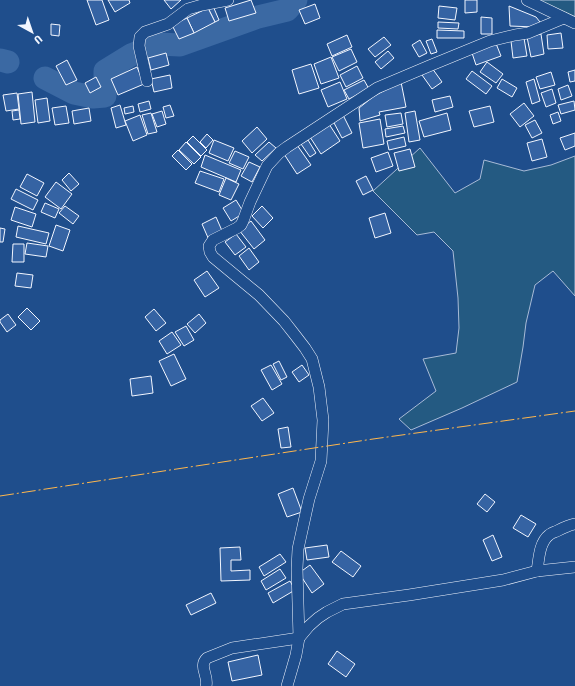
<svg xmlns="http://www.w3.org/2000/svg" width="575" height="686" font-family="'Fira Sans Condensed',sans-serif">
<style>
.green{fill:#245a82;stroke:#a8bbd7}
.lines{fill:none;stroke-linecap:round;stroke-linejoin:round}
.river{stroke:#3b69a3;stroke-width:23}
.building{fill:#3563a3;stroke:#f2f6ff}
.minor-casing{stroke:#f2f6ff;stroke-width:12}
.minor{stroke:#1f4e8c;stroke-width:11}
.power{stroke:#ffb74d;stroke-width:1;stroke-dasharray:14 3 2 3;stroke-linecap:butt}
</style>
<rect width="100%" height="100%" fill="#1f4e8c"/>
<g class="green">
<polygon points="527,0 575,0 575,23"/>
<polygon points="420,148 455,193 480,179 484,160 524,171 551,165 575,156 575,296 553,271 535,285 526,323 523,347 517,382 462,408 411,430 399,419 436,391 423,359 456,353 459,328 458,298 453,251 434,232 417,235 373,191"/>
</g>
<g class="lines">
<g class="river">
<polyline points="0,60 8,62"/>
<polyline points="45,78 74,93 93,97 105,96 105,71 131,55 159,44 180,45 258,17 287,10 296,0"/>
</g>
</g>
<g class="building">
<polygon points="87,0 102,0 109,20 96,25"/>
<polygon points="108,0 129,0 130,3 115,12"/>
<polygon points="164,0 181,0 171,9"/>
<polygon points="251,0 256,13 229,21 225,8"/>
<polygon points="465,0 477,0 477,12 465,13"/>
<polygon points="315,4 320,18 305,24 299,10"/>
<polygon points="213,6 219,20 215,22 208,8"/>
<polygon points="439,6 457,8 455,20 438,18"/>
<polygon points="509,6 536,17 540,22 535,27 510,26"/>
<polygon points="208,8 215,22 194,33 187,18"/>
<polygon points="481,17 492,18 492,34 481,34"/>
<polygon points="187,18 194,33 179,39 172,25"/>
<polygon points="438,22 459,23 458,29 438,28"/>
<polygon points="51,24 60,25 59,36 51,35"/>
<polygon points="437,30 464,31 464,38 437,38"/>
<polygon points="561,33 563,48 548,49 547,35"/>
<polygon points="541,34 544,54 531,57 527,37"/>
<polygon points="347,35 352,47 332,56 327,44"/>
<polygon points="384,37 391,45 375,57 368,49"/>
<polygon points="524,38 527,56 513,58 511,41"/>
<polygon points="432,39 437,52 431,54 426,41"/>
<polygon points="420,40 427,53 419,57 412,45"/>
<polygon points="495,41 501,56 476,65 471,50"/>
<polygon points="351,49 357,62 339,71 332,57"/>
<polygon points="388,51 394,58 381,69 375,62"/>
<polygon points="166,53 169,65 151,70 148,58"/>
<polygon points="331,57 339,78 321,84 314,64"/>
<polygon points="67,60 77,80 66,85 56,66"/>
<polygon points="487,62 503,74 496,83 480,72"/>
<polygon points="311,64 319,88 299,94 292,70"/>
<polygon points="357,66 363,78 346,87 340,75"/>
<polygon points="137,67 144,84 118,95 111,79"/>
<polygon points="432,68 442,82 432,89 422,75"/>
<polygon points="575,70 575,81 570,82 568,72"/>
<polygon points="472,71 492,86 486,94 466,79"/>
<polygon points="551,72 555,85 540,89 536,77"/>
<polygon points="170,75 172,88 154,92 151,79"/>
<polygon points="96,77 101,87 90,93 85,83"/>
<polygon points="502,79 517,88 512,97 497,88"/>
<polygon points="534,79 540,101 532,104 526,82"/>
<polygon points="364,80 369,89 349,99 344,90"/>
<polygon points="340,82 347,99 328,107 321,90"/>
<polygon points="401,82 406,107 379,112 380,115 360,121 359,108 374,96"/>
<polygon points="568,85 572,96 561,100 558,89"/>
<polygon points="552,89 556,103 546,107 541,93"/>
<polygon points="32,92 35,122 21,124 18,94"/>
<polygon points="17,93 19,109 6,111 3,95"/>
<polygon points="450,96 453,107 435,112 432,100"/>
<polygon points="47,98 50,121 38,123 35,100"/>
<polygon points="149,101 151,109 140,112 138,104"/>
<polygon points="574,101 575,110 561,114 558,105"/>
<polygon points="524,103 534,116 520,127 510,114"/>
<polygon points="120,105 126,125 116,128 111,108"/>
<polygon points="170,105 174,116 166,118 163,107"/>
<polygon points="66,106 69,123 55,125 52,108"/>
<polygon points="133,106 134,112 125,114 124,108"/>
<polygon points="490,106 494,122 474,127 469,111"/>
<polygon points="89,108 91,121 74,124 72,111"/>
<polygon points="19,110 20,119 13,120 12,111"/>
<polygon points="162,111 166,124 157,127 152,114"/>
<polygon points="415,111 420,140 409,142 405,113"/>
<polygon points="558,112 561,121 553,124 550,115"/>
<polygon points="151,113 157,132 148,134 142,115"/>
<polygon points="401,113 403,124 387,127 385,115"/>
<polygon points="447,113 451,130 424,137 419,121"/>
<polygon points="140,115 147,135 133,141 125,121"/>
<polygon points="343,115 352,133 342,138 333,121"/>
<polygon points="380,119 384,144 363,148 359,123"/>
<polygon points="535,120 542,133 532,138 525,125"/>
<polygon points="329,124 340,141 321,154 310,137"/>
<polygon points="403,126 405,133 386,137 385,129"/>
<polygon points="257,127 267,139 252,153 242,141"/>
<polygon points="575,133 575,146 565,150 560,138"/>
<polygon points="207,134 213,140 206,148 200,142"/>
<polygon points="193,136 207,150 201,156 187,142"/>
<polygon points="404,137 406,146 389,150 387,141"/>
<polygon points="542,139 547,157 532,161 527,143"/>
<polygon points="214,140 234,148 228,161 209,153"/>
<polygon points="308,140 316,153 310,157 301,144"/>
<polygon points="186,142 201,157 194,164 179,150"/>
<polygon points="269,142 276,148 262,161 255,155"/>
<polygon points="297,145 311,165 297,174 284,154"/>
<polygon points="410,149 415,167 399,171 394,153"/>
<polygon points="178,150 192,164 186,170 172,156"/>
<polygon points="235,151 249,157 243,169 229,163"/>
<polygon points="388,152 393,166 376,172 371,158"/>
<polygon points="205,155 241,170 236,182 201,167"/>
<polygon points="249,162 260,167 252,182 241,176"/>
<polygon points="200,171 224,179 219,192 195,183"/>
<polygon points="69,173 79,184 71,191 62,180"/>
<polygon points="27,174 44,183 37,196 20,187"/>
<polygon points="366,176 373,190 363,195 356,181"/>
<polygon points="226,178 239,184 231,200 219,195"/>
<polygon points="56,182 72,194 61,209 45,197"/>
<polygon points="16,189 38,200 33,210 11,199"/>
<polygon points="236,200 244,213 231,221 223,208"/>
<polygon points="45,203 59,209 55,218 41,212"/>
<polygon points="65,206 79,216 73,224 59,213"/>
<polygon points="262,206 273,218 263,228 252,216"/>
<polygon points="15,207 36,214 32,227 11,220"/>
<polygon points="385,213 391,233 375,238 369,218"/>
<polygon points="216,217 223,233 209,240 202,224"/>
<polygon points="251,221 265,240 254,249 239,230"/>
<polygon points="56,225 70,230 63,251 49,246"/>
<polygon points="18,226 49,233 46,244 16,237"/>
<polygon points="0,228 5,229 3,242 0,242"/>
<polygon points="236,234 246,247 235,255 225,242"/>
<polygon points="27,243 48,246 46,257 25,254"/>
<polygon points="13,244 24,244 24,262 12,262"/>
<polygon points="249,248 259,262 249,270 239,256"/>
<polygon points="207,271 219,288 205,297 194,280"/>
<polygon points="17,273 33,275 31,288 15,286"/>
<polygon points="27,308 40,321 31,330 18,317"/>
<polygon points="154,309 166,323 156,331 145,317"/>
<polygon points="8,314 16,325 7,332 0,322 0,320"/>
<polygon points="199,314 206,323 195,333 187,324"/>
<polygon points="186,326 194,340 184,346 175,332"/>
<polygon points="172,332 181,345 167,354 159,341"/>
<polygon points="174,354 186,379 171,386 159,361"/>
<polygon points="279,361 287,377 281,380 273,364"/>
<polygon points="271,365 282,384 272,390 261,370"/>
<polygon points="302,365 309,375 299,382 292,372"/>
<polygon points="151,376 153,393 132,396 130,379"/>
<polygon points="263,398 274,413 262,421 251,406"/>
<polygon points="288,427 291,447 281,448 278,429"/>
<polygon points="293,488 302,512 287,517 278,494"/>
<polygon points="485,494 495,502 487,512 477,504"/>
<polygon points="521,515 536,524 528,537 513,528"/>
<polygon points="493,535 502,557 492,561 483,540"/>
<polygon points="327,545 329,557 307,560 305,548"/>
<polygon points="240,547 241,560 231,560 231,571 250,570 250,580 221,581 220,548"/>
<polygon points="341,551 361,566 353,577 332,562"/>
<polygon points="280,554 286,562 264,576 259,567"/>
<polygon points="310,565 324,584 312,593 299,573"/>
<polygon points="280,569 286,578 266,590 261,581"/>
<polygon points="290,581 295,590 273,603 268,593"/>
<polygon points="211,593 216,603 191,615 186,605"/>
<polygon points="337,651 355,664 346,677 328,664"/>
<polygon points="258,655 262,675 232,681 228,662"/>
</g>
<g class="lines">
<defs>
<g id="minor">
<polyline points="527,0 575,23"/>
<polyline points="147,81 139,46 140,37 145,32 168,24 188,9 202,5 228,0"/>
<path d="M537 571C539 559 539 543 549 535 551 533 555 532 557 531 563 528 569 525 575 524"/>
<path d="M206 686C209 676 198 666 207 658L232 648 299 638 309 626 318 618 327 612 343 604 409 595 503 580 537 571 575 567"/>
<polyline points="287,686 296,655 299,638 297,569 298,549 309,499 321,461 323,420 319,387 312,359 305,348 295,335 284,321 259,295 213,257 210,252 209,246 213,240 237,228 241,225 243,221 250,202 267,166 279,153 287,147 377,88 429,66 490,41 515,35 528,33 564,18"/>
</g>
</defs>
<use href="#minor" class="minor-casing"/>
<use href="#minor" class="minor"/>
<polyline class="power" points="0,496 373,439 575,411"/>
</g>
<g transform="translate(32 32) rotate(140)" stroke="#1f4e8c" stroke-width="3" paint-order="stroke">
<path d="M0-3L7 15L0 10L-7 15Z" fill="#f2f6ff"/>
<text y="-6" font-size="11" font-weight="bold" text-anchor="middle" fill="#f2f6ff">U</text>
</g>
</svg>
